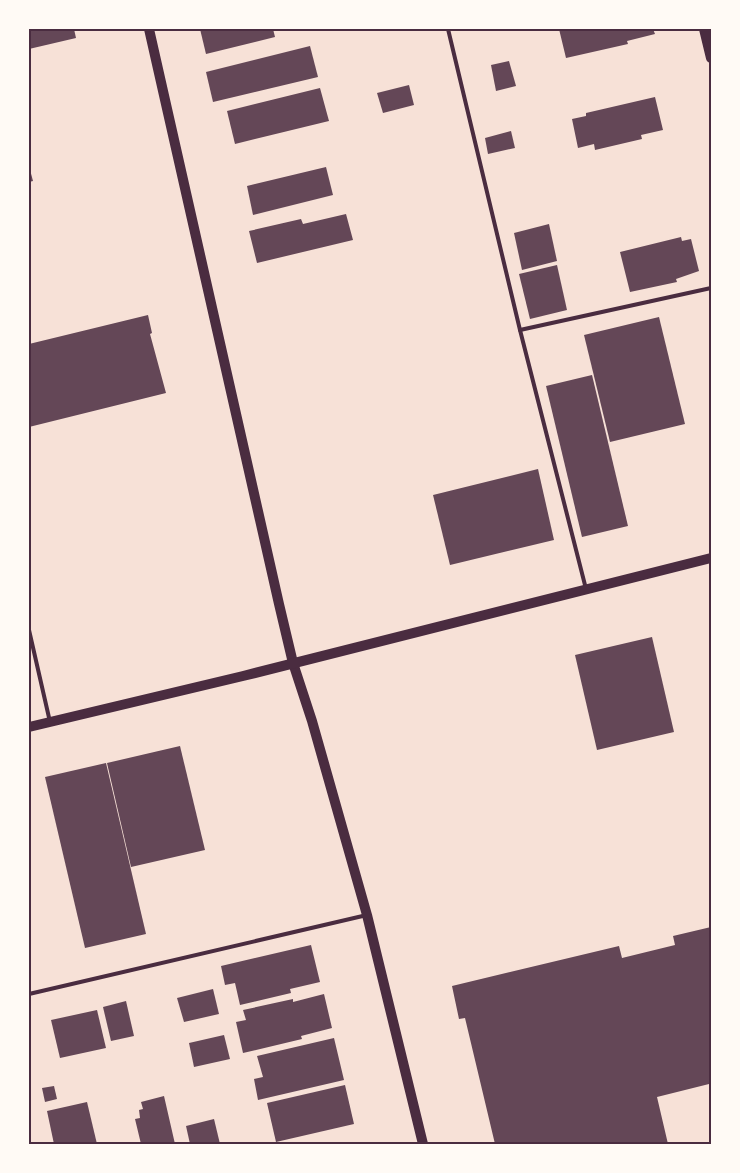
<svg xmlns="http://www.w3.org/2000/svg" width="740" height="1173" font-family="'Golos Text',sans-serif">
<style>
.building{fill:#644757}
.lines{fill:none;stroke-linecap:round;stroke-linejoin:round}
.service{stroke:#4a2c40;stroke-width:4}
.secondary{stroke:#4a2c40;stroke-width:10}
.neatline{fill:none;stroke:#4a2c40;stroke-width:2}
</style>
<rect width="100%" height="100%" fill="#f7e1d7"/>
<g class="building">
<polygon points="29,29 74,29 76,38 29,49"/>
<polygon points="200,29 273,29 275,37 206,54"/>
<polygon points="559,29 653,29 655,34 627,41 628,44 566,58"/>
<polygon points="310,46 318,77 213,102 206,72"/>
<polygon points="509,61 516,86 496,91 491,65"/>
<polygon points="409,85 414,105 383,113 377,93"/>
<polygon points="320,88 329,121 235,144 227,111"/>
<polygon points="655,97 663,130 641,135 642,139 595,150 594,144 578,148 572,119 586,116 586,113"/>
<polygon points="511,131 515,148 488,154 485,138"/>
<polygon points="29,166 33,181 29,182"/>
<polygon points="326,167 333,195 253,215 247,186"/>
<polygon points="346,214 353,240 257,263 249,231 301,219 303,224"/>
<polygon points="549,224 557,261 522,270 514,233"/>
<polygon points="681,237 682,241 691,239 699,271 676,279 677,282 630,292 620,252"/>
<polygon points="557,265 567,310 530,319 519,274"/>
<polygon points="148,315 152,333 150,334 166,393 29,427 29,344"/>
<polygon points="659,317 685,424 610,442 584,335"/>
<polygon points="592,375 628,526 582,537 546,386"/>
<polygon points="538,469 554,540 450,565 433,495"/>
<polygon points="652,637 674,732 597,750 575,655"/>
<polygon points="180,746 205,850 131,867 107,763"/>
<polygon points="106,763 146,934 85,948 45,777"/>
<polygon points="711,927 711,1089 709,1084 657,1097 668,1144 495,1144 465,1018 459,1019 452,986 619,946 622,958 675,945 673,936"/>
<polygon points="311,945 320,982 290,989 291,993 240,1005 235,983 225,985 221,966"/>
<polygon points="213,989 219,1014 184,1022 177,998"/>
<polygon points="324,994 332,1028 301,1036 302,1039 243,1053 236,1022 246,1020 243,1010 293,999 293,1002"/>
<polygon points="126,1001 134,1036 111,1041 103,1007"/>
<polygon points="97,1010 106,1048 60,1058 51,1020"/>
<polygon points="224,1035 230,1059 194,1067 189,1043"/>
<polygon points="334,1038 344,1080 258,1100 254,1079 263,1077 257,1056"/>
<polygon points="345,1085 354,1124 276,1142 267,1103"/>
<polygon points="54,1086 57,1099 45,1102 42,1088"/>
<polygon points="164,1096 175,1144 141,1144 135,1119 140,1118 139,1110 143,1109 141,1102"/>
<polygon points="87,1102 97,1144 54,1144 47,1111"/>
<polygon points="214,1119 220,1144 190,1144 186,1126"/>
</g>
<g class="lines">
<g class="service">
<polyline points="448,29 520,330 586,589"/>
<polyline points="520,330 711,288"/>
<polyline points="29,630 50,722"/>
<polyline points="29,994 367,915"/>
</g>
<g class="secondary">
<polyline points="149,29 279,604 293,663 312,721 367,915 423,1144"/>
<polyline points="704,29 711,58"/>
<polyline points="29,727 243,676 711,558"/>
</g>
</g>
<rect width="740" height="1173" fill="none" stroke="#fffaf5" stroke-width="60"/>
<rect x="30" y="30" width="680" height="1113" class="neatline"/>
</svg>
